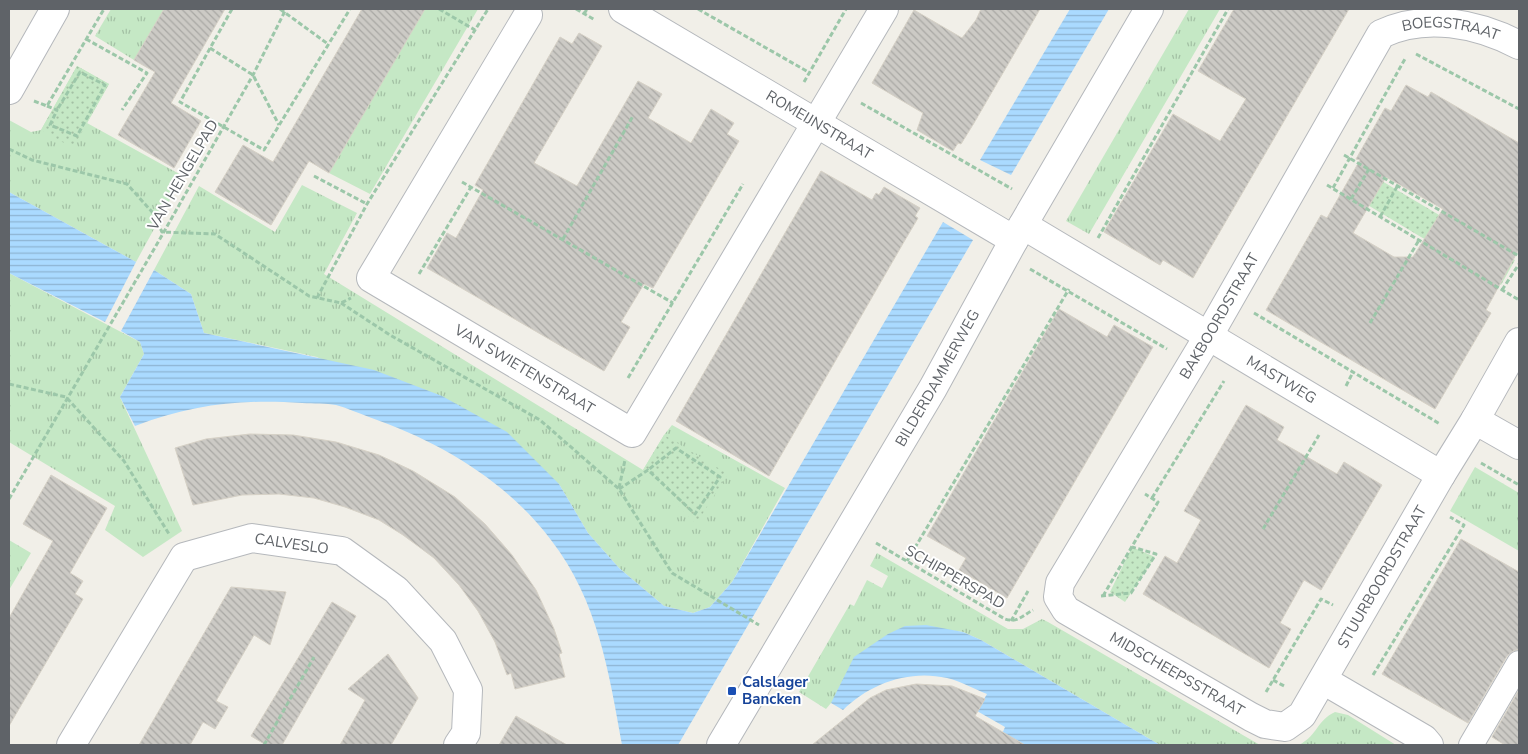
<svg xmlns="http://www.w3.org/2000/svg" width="1528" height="754" font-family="'Nunito Sans',sans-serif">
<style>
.grass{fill:url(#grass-tufts)}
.park{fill:url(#park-dots)}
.water{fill:url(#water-rules)}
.building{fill:url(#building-back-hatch);stroke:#d6d1c6;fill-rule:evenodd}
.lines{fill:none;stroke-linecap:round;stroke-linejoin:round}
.pedestrian-casing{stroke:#b5b8bc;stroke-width:26}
.minor-casing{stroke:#b5b8bc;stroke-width:30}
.tertiary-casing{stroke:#b5b8bc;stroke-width:30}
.path{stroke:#9cc7a9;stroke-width:3;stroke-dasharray:5 2.5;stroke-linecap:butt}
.pedestrian{stroke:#fff;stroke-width:24}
.minor{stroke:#fff;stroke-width:28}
.tertiary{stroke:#fff;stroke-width:28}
.transit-dot{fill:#1a4fb4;stroke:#fff;stroke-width:2}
.labels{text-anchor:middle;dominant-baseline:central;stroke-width:4;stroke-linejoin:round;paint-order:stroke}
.street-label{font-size:15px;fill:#5f6368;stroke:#fff}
.transit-label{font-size:15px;font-weight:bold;fill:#164399;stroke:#fff;text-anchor:start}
</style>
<defs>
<pattern id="grass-tufts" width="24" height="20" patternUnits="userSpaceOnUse" patternTransform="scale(1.25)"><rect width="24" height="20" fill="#c5e8c5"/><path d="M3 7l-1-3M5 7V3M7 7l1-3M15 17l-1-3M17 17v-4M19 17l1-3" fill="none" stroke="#a3c0a4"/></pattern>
<pattern id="park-dots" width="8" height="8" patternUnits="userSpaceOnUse" patternTransform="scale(1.25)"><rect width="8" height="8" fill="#c5e8c5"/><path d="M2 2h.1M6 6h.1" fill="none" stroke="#a3c0a4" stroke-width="1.8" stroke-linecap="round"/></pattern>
<pattern id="water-rules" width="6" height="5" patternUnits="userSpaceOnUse" patternTransform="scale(1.25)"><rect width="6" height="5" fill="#aadaff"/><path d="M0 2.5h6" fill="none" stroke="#8eb4d2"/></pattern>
<pattern id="building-back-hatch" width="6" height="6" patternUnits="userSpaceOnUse" patternTransform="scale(1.25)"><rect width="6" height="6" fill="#cccac5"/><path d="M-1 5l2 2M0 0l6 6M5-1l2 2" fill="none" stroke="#a9a8a4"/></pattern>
</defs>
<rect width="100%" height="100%" fill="#f1efe8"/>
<g class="grass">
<polygon points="111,9 164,9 134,60 95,36"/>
<polygon points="424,9 478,9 370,194 329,173"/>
<polygon points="1189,9 1220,9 1089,234 1066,221"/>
<polygon points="77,66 109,84 87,123 183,176 136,262 9,192 9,120 31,132 41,130"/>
<polygon points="302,185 357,213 324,274 643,470 664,435 672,425 785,488 732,582 710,607 693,613 664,606 619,568 588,533 559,484 317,357 204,333 191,294 154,270 199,186 275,232"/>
<polygon points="9,273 140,342 144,354 120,397 182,531 143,557 105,530 115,506 9,442"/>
<polygon points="1475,467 1519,493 1519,551 1450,511"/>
<polygon points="9,540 31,553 9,590"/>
<polygon points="877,553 1008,629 1023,629 1042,619 1048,622 1260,745 1160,745 981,640 963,632 948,630 831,703 826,709 799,692 850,604 854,606 867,580 882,588 888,576 870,566"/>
<path d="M1335 712 1348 715 1396 745H1299C1319 734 1316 721 1335 712Z"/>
</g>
<g class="park">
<polygon points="77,66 109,84 73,148 41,130"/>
<polygon points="1365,171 1515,260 1501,285 1351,195"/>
<polygon points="664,435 728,474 696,524 643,470"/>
<polygon points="1132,547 1155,557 1125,602 1110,592"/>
</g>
<g class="water">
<polygon points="1070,9 1109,9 1011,175 980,160"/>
<polygon points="9,192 136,262 105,322 9,273"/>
<path d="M943 222 973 240 678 745H622C609 672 598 601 551 540 506 480 438 441 369 417 358 413 347 408 336 405 326 403 314 404 302 403 242 399 193 404 135 426L120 397 144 354 140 342 121 331 154 270 191 294 204 333 374 370 442 396 507 432 559 484 588 533 619 568 664 606 693 613 710 607 732 582Z"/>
<path d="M926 625 963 632 981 640 1160 745H1021L1002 734 1005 727 977 711 987 694C974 689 960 681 947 678 909 669 869 684 843 710L831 703 854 657 888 634 905 626Z"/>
</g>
<g class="building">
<polygon points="164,9 225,9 171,103 201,121 174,168 118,135 155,72 134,60"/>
<polygon points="362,9 425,9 329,173 309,161 271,225 215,192 243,145 273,162"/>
<polygon points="981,9 1040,9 974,123 961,144 958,143 953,151 917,130 923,113 872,83 914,10 962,38 976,20"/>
<polygon points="1234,9 1349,9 1193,278 1163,260 1160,265 1104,232 1173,114 1220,141 1246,99 1198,71"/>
<polygon points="579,33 602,46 534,163 577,186 638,81 662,94 648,118 691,143 711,109 734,123 727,134 739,141 653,288 644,284 621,322 630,327 604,371 427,268 447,233 456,238 483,190 475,185 560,37 572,44"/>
<path d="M1406 85 1428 97 1431 92 1519 143V249L1486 310 1491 313 1435 409 1266 310 1321 215 1327 218 1360 160 1356 159 1385 108 1391 111ZM1386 177 1443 209 1413 257H1394L1353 233Z"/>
<polygon points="821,171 872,200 876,193 879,195 884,187 920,208 915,216 918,218 905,240 769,476 676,421"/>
<polygon points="1059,309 1107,337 1114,325 1153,347 1007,598 959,570 966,558 927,536"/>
<polygon points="1246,405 1284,427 1277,440 1337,474 1344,462 1382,485 1321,590 1304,580 1280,623 1291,629 1269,668 1143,594 1165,556 1177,563 1201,520 1184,511"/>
<polygon points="250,434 293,435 336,442 379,455 413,471 455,497 485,524 512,555 536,590 554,629 562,653 559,654 565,677 515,689 511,673 507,675 495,642 478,611 459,585 434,558 403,535 379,520 345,507 314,498 279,494 242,495 193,505 175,448 206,439"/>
<polygon points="51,475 107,508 70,573 83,581 75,594 83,599 9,726 9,618 53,541 23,524"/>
<polygon points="1461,539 1519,572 1519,649 1513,651 1507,656 1468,723 1382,674"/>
<polygon points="231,587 286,592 270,645 254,635 216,701 228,707 215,729 203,722 190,745 139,745"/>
<polygon points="332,602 356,616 282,745 266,745 251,736"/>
<polygon points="388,654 418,698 391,745 340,745 365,700 348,689"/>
<polygon points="916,684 952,686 985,699 975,716 1025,745 812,745 870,698 886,690"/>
<polygon points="1519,690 1519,745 1505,745 1492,737"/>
<polygon points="516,716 567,745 499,745"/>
</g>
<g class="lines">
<defs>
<polyline id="pedestrian" points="1471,745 1519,663"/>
<g id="minor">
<path id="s1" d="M623 9 1014 240"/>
<path id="s2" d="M528 15 371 278 632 433 884 9"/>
<polyline points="9,90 55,9"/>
<path id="s3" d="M1023 225 1441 475 1475 420 1519 445"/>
<polyline points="1475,420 1519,342"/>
<path id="s4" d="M1441 475 1302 715 1285 727 1265 724 1251 717 1066 610 1058 597 1060 583 1209 335 1381 34C1425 13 1477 23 1519 45"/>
<polyline points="1323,680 1424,739 1429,745"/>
<path id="s5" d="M71 745 184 557 252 538 342 551 396 590 443 641 468 690 466 733 458 745"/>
</g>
<g id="tertiary">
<path id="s6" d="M721 745 933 388 1014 240 1149 9"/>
</g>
</defs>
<use href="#pedestrian" class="pedestrian-casing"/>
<use href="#minor" class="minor-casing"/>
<use href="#tertiary" class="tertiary-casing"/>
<g class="path">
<polyline points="232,9 180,102 264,150 350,9"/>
<polyline points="280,9 328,44"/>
<polyline points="439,9 475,30 488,9"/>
<polyline points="576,9 595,20"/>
<polyline points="698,9 810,73"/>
<polyline points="584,14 587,9"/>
<polyline points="86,39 147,73 122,110"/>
<polyline points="210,48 253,75 279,125"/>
<polyline points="1416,54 1519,109"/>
<polyline points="804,82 846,9"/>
<polyline points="34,101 47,106 104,9"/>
<polyline points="861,103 1012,189"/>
<polyline points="47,106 57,110 50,125 77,136 105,85 80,72 57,110"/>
<polyline points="9,149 32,160 127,184 153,213 162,232 215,234 309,296 341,303 351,298"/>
<polyline points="1344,155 1519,256"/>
<polyline points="314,176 367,204"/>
<polyline points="462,182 673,303"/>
<polyline points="1327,185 1519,300"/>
<polyline points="1333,188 1406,57"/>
<polyline points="1351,199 1369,169"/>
<polyline points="1380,217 1398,185"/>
<polyline points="1098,238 1228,9"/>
<polyline points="563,239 633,116"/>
<polyline points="1030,269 1167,349"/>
<polyline points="419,274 471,187"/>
<polyline points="1502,290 1519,264"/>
<polyline points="317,298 367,204 475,30"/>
<polyline points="341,303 390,335 540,420 619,489 672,573 759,625"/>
<polyline points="1254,313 1440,424"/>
<polyline points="1370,323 1419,240"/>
<polyline points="628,378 743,184"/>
<polyline points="9,384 66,397 124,461 169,534"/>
<polyline points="1346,386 1353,372"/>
<polyline points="1481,463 1519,485"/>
<polyline points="619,488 625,460"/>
<polyline points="619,489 648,470 695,514 720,477 676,448 648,470"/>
<polyline points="1152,498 1224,381"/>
<polyline points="9,499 157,244 253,75 286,9"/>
<polyline points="1263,529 1319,435"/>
<path d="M876 543 1005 619C1017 623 1022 616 1033 610"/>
<polyline points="907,561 1069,289"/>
<polyline points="1101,596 1131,593 1156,554 1132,547"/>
<polyline points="1103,596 1158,502 1145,494"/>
<polyline points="1011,621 1028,591"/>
<polyline points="1373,675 1464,525 1450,517"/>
<polyline points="1273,680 1286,687"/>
<polyline points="1266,692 1321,599 1333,605"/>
<polyline points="264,745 314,657"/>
</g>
<use href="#pedestrian" class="pedestrian"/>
<use href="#minor" class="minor"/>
<use href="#tertiary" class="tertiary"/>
</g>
<rect class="transit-dot" x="727" y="686" width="10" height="10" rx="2.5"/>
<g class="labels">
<g class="street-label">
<text stroke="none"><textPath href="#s4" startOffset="1285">BOEGSTRAAT</textPath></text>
<text stroke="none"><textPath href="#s1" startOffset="228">ROMEIJNSTRAAT</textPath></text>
<text transform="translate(183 175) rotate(-60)">VAN HENGELPAD</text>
<text stroke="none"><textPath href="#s4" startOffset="888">BAKBOORDSTRAAT</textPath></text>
<text stroke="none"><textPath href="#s2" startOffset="485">VAN SWIETENSTRAAT</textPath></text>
<text stroke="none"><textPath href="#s6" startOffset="426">BILDERDAMMERWEG</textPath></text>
<text stroke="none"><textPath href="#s3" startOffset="301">MASTWEG</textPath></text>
<text stroke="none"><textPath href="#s5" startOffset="330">CALVESLO</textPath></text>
<text transform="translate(955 577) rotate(30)">SCHIPPERSPAD</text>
<text transform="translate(1382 577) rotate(-60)">STUURBOORDSTRAAT</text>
<text transform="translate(1177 674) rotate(30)">MIDSCHEEPSSTRAAT</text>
</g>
<g class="transit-label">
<text x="742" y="682">Calslager<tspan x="742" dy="17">Bancken</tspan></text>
</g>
</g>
<rect width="1528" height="754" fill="none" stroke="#5f6368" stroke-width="20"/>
</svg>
